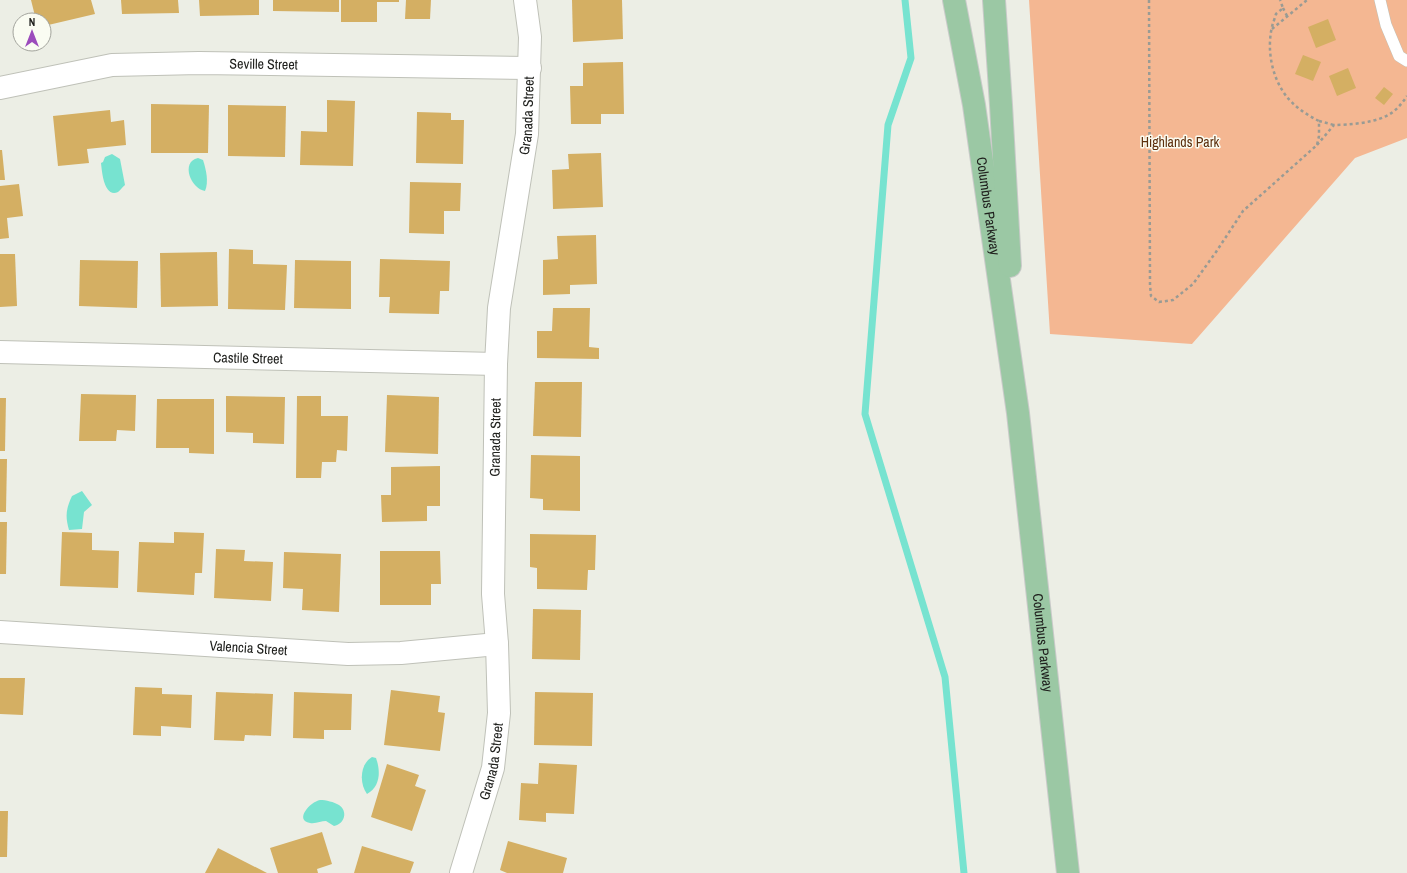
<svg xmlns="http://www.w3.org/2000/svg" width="1407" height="873" font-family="'Archivo Narrow',sans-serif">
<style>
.green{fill:#f4b792}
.water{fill:#77e3d0}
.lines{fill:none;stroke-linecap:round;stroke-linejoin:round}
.stream{stroke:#77e3d0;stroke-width:7}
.building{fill:#d4af63}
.service-casing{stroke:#bfc1b8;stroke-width:12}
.minor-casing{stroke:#bfc1b8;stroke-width:24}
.primary-casing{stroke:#c9cac9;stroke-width:24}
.path{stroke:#999b94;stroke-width:2.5;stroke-dasharray:3 3;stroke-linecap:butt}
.service{stroke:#fff;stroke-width:11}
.minor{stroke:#fff;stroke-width:22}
.primary{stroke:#9bc8a4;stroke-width:22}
.labels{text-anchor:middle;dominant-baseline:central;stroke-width:3;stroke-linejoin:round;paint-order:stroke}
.street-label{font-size:14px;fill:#20211e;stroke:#fafcf2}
.park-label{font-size:14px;fill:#5d2f0d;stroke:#fafcf2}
</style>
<rect width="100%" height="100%" fill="#eceee5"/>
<polygon class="green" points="1029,0 1407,0 1407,138 1355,158 1192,344 1050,334"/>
<g class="water">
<path d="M112 154 120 159 125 185C122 187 121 190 118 192 104 198 102 172 101 163L103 162 105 157Z"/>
<path d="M198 158 203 160C206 169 209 182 205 191 191 189 180 162 198 158Z"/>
<path d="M82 491 92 505 84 512 82 529 69 530C65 516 66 509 72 496Z"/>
<path d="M372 757 376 758C381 772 380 787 367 794 359 783 360 764 372 757Z"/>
<path d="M320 800C326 800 334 802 339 805 348 811 345 824 334 826L326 821C321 821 316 824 310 823 294 820 310 802 320 800Z"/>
</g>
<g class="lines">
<polyline class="stream" points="905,0 911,58 888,125 865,414 945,677 964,873"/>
</g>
<g class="building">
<polygon points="31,0 91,0 95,14 44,26 44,20 36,20"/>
<polygon points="121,0 178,0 179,13 122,14"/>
<polygon points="199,0 259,0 259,15 200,16"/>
<polygon points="273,0 339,0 339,12 273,11"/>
<polygon points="341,0 399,0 399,2 377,2 377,22 341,22"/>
<polygon points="406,0 431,0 430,19 405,19"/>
<polygon points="572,0 622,0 623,39 573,42"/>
<polygon points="1328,19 1336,40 1316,48 1308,27"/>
<polygon points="1303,55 1321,62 1313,81 1295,74"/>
<polygon points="623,62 624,114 601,114 601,124 571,124 570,86 583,86 583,63"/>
<polygon points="1348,68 1356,88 1337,96 1329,76"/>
<polygon points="1384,87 1393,94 1384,105 1375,98"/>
<polygon points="327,100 355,101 353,166 300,165 301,131 327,132"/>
<polygon points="151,104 209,105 208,153 151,153"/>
<polygon points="228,105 286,106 285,157 228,156"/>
<polygon points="110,110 111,122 124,120 126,145 87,149 89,163 58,166 53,116"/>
<polygon points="417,112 451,113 451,120 464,120 463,164 416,163"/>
<polygon points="0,150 2,150 5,180 0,180"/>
<polygon points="601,153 603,207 553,209 552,170 569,169 568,154"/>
<polygon points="410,182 461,183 460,211 444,211 444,234 409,233"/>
<polygon points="19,184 23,216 7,218 9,238 0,239 0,186"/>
<polygon points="596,235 597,284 570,285 570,294 543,295 543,260 558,259 557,236"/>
<polygon points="229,249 253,250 253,264 287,265 285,310 228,309"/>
<polygon points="217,252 218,306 161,307 160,253"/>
<polygon points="0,254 15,254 17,306 0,307"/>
<polygon points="380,259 450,261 449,291 440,291 439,314 389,313 390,297 379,297"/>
<polygon points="80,260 138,261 137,308 79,306"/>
<polygon points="295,260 351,261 351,309 294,308"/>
<polygon points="553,308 590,308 589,347 599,348 599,359 537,358 537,331 552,331"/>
<polygon points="535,382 582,382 581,437 533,436"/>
<polygon points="81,394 136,395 135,431 117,430 116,441 79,441"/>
<polygon points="387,395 439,397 438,454 385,452"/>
<polygon points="226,396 285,397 284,444 253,443 253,433 226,432"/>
<polygon points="297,396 321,396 321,416 348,416 347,451 337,450 336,462 322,462 321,478 296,478"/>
<polygon points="0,398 6,398 5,451 0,451"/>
<polygon points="157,399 214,399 214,454 189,453 189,448 156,448"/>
<polygon points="531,455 580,456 580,511 543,510 543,499 530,498"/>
<polygon points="0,459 7,459 6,512 0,512"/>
<polygon points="440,466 440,506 427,506 427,521 382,522 381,495 391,495 391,467"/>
<polygon points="0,522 7,522 6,574 0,574"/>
<polygon points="62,532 92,533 92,550 119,551 118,588 60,586"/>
<polygon points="174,532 204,533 202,573 195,573 194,595 137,592 139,542 174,543"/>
<polygon points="530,534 596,535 595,570 588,570 587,590 537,589 537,568 530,567"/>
<polygon points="216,549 245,550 244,561 273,562 271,601 214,598"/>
<polygon points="380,551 440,551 441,584 431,584 431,605 380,605"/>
<polygon points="284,552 341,554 339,612 302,610 303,589 283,588"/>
<polygon points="533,609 581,610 580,660 532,659"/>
<polygon points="0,678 25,678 23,715 0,714"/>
<polygon points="135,687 162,688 162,694 192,695 191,728 161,726 161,736 133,735"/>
<polygon points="391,690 440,696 438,712 445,713 440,751 384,745"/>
<polygon points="216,692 273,694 271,736 245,735 244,741 214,740"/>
<polygon points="294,692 352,694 351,730 324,730 324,739 293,738"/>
<polygon points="535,692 593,693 592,746 534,745"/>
<polygon points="539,763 577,765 574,814 546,813 546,822 519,820 521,783 538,784"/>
<polygon points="387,764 419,775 415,786 426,790 412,831 371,817"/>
<polygon points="0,811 8,811 7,857 0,857"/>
<polygon points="322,832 332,864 317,869 318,873 278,873 270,848"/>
<polygon points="508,841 567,858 563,873 507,873 500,870"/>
<polygon points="362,846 414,862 410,873 354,873"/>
<polygon points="218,848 267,873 205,873"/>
</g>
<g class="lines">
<defs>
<polyline id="service" points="1380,0 1386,25 1399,56 1407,61"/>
<g id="minor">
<path id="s1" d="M0 88 112 65 199 63 530 68"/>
<path id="s2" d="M0 352 496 364"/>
<path id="s3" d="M0 632 348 654 401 653 497 644"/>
<path id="s4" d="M461 873 493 768 499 713 497 644 493 594 496 364 499 308 527 134 530 37 525 0"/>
</g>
<g id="primary">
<path id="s5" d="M954 0 974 105 1018 413 1068 873"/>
<polyline points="994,0 1001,105 1010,266"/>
</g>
</defs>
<use href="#service" class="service-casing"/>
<use href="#minor" class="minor-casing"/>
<use href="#primary" class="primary-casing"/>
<g class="path">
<path d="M1149 0 1150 285 1151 296 1159 302 1173 300 1193 284 1216 252 1243 211 1317 145 1319 136V121C1307 115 1295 107 1287 97 1271 77 1266 47 1273 23 1274 21 1275 17 1276 14 1278 12 1281 10 1283 8L1280 0"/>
<polyline points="1283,8 1287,16"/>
<polyline points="1272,29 1307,0"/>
<polyline points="1319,121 1334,125"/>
<path d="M1317 145 1334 125C1348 125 1371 123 1384 117 1394 113 1401 105 1407 96"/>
</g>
<use href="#service" class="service"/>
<use href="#minor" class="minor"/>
<use href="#primary" class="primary"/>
</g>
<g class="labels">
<g class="street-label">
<text stroke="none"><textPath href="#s1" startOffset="266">Seville Street</textPath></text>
<text stroke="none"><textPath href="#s4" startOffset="765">Granada Street</textPath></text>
<text stroke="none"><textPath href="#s5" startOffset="209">Columbus Parkway</textPath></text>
<text stroke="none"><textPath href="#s2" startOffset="248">Castile Street</textPath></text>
<text stroke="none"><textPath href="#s4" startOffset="441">Granada Street</textPath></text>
<text stroke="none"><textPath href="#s5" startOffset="649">Columbus Parkway</textPath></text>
<text stroke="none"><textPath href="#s3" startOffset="249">Valencia Street</textPath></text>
<text stroke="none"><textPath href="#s4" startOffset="116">Granada Street</textPath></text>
</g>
<g class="park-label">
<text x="1180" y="142">Highlands Park</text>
</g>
</g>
<g transform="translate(32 32)"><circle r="19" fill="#fafcf2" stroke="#a3a49d"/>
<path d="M0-3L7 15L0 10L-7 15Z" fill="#9c4cbc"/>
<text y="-6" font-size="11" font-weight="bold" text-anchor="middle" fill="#20211e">N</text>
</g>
</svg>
